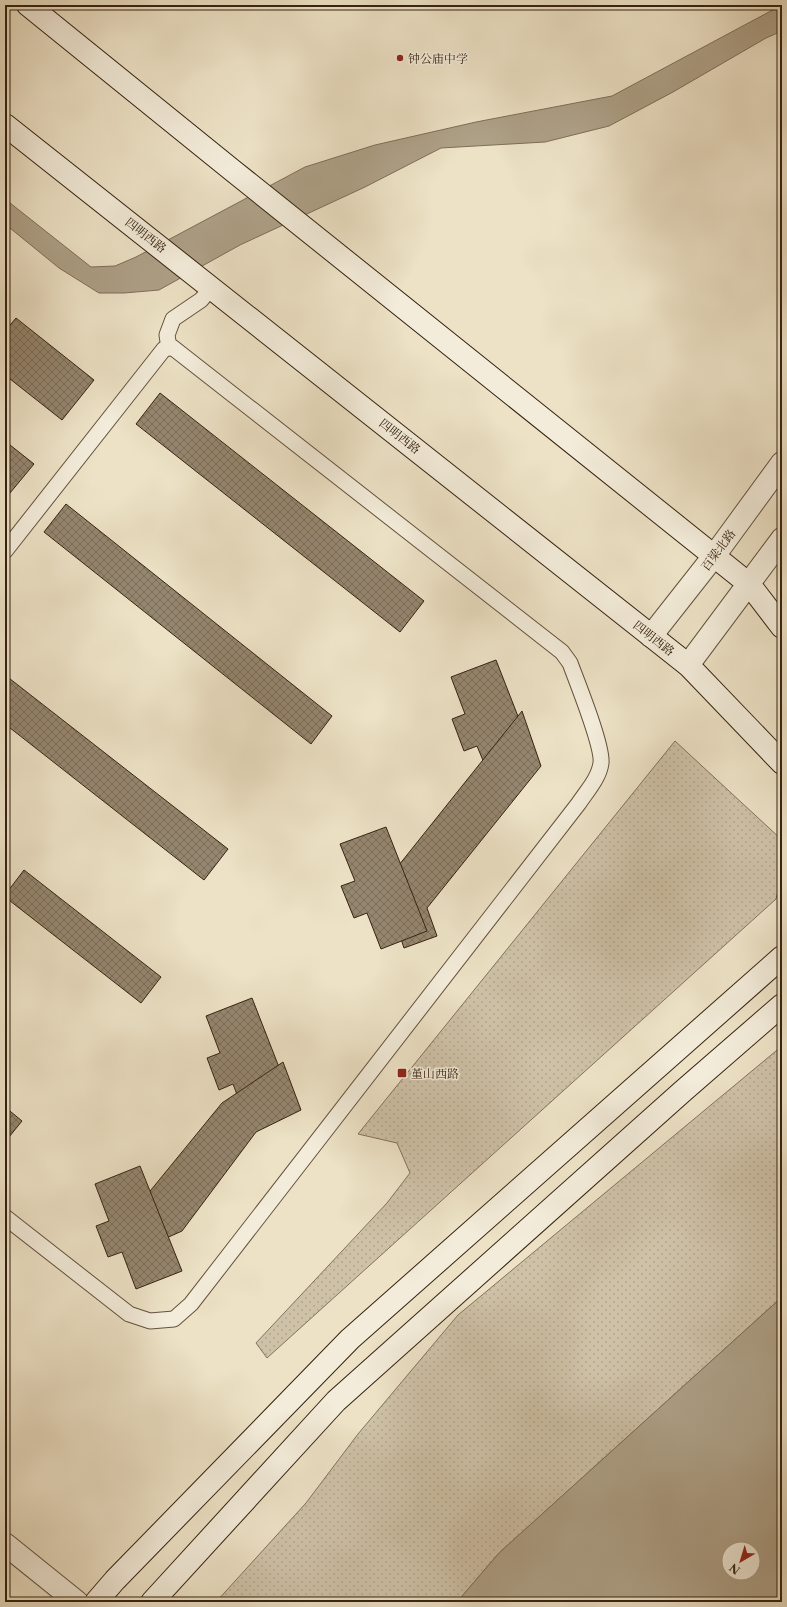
<svg xmlns="http://www.w3.org/2000/svg" width="787" height="1607" font-family="'Libre Caslon Text','Noto Serif SC',serif">
<style>
.park{fill:url(#park-dots);stroke:#82725c}
.water{fill:#aea188;stroke:#7e6e58;fill-rule:evenodd}
.building{fill:url(#building-cross-hatch);stroke:#352210}
.lines{fill:none;stroke-linecap:round;stroke-linejoin:round}
.service-casing{stroke:#63523e;stroke-width:17}
.tertiary-casing{stroke:#63523e;stroke-width:24}
.secondary-casing{stroke:#352210;stroke-width:24}
.service{stroke:#f3ecda;stroke-width:15}
.tertiary{stroke:#f3ecda;stroke-width:22}
.secondary{stroke:#f3ecda;stroke-width:22}
.poi-dot{fill:#8f2418;stroke:#f3ecda;stroke-width:1.5}
.labels{text-anchor:middle;dominant-baseline:central;stroke-width:3;stroke-linejoin:round;paint-order:stroke}
.poi-label{font-size:12px;fill:#352210;stroke:#f3ecda;text-anchor:start}
.street-label{font-size:12px;fill:#352210;stroke:#f3ecda}
</style>
<defs>
<pattern id="park-dots" width="8" height="8" patternUnits="userSpaceOnUse"><rect width="8" height="8" fill="#cec1a7"/><path d="M2 2h.1M6 6h.1" fill="none" stroke="#b2a68f" stroke-width="1.8" stroke-linecap="round"/></pattern>
<pattern id="building-cross-hatch" width="8" height="8" patternUnits="userSpaceOnUse"><rect width="8" height="8" fill="#95866f"/><path d="M0 0l8 8M0 8l8-8" fill="none" stroke="#7a6d5a"/></pattern>
</defs>
<rect width="100%" height="100%" fill="#ede2c6"/>
<filter id="stains"><feTurbulence type="fractalNoise" baseFrequency=".005" numOctaves="4"/><feColorMatrix values="0 0 0 0 .2 0 0 0 0 .09 0 0 0 0 .02 0 0 0 .5 -.17"/></filter>
<radialGradient id="worn" r=".72"><stop offset=".6" stop-color="#630" stop-opacity="0"/><stop offset="1" stop-color="#630" stop-opacity=".3"/></radialGradient>
<g class="park">
<polygon points="675,741 782,840 782,876 776,899 267,1358 256,1343 387,1203 410,1173 397,1143 358,1134"/>
<polygon points="782,1046 782,1297 499,1553 457,1602 216,1602 306,1503 358,1434 458,1315"/>
</g>
<g class="water">
<polygon points="782,5 782,31 766,38 673,92 609,126 545,142 441,148 365,187 240,245 159,290 124,293 99,293 59,268 5,224 5,199 91,267 115,266 136,257 305,167 375,145 476,122 612,96"/>
<path d="M782 1297V1602H457L499 1553ZM729 1549H753V1573H729Z"/>
</g>
<g class="building">
<polygon points="16,318 94,380 62,420 5,375 5,331"/>
<polygon points="160,393 424,601 400,632 136,424"/>
<polygon points="5,441 34,464 5,499"/>
<polygon points="66,504 332,716 311,744 44,532"/>
<polygon points="496,660 537,765 492,782 477,746 464,751 452,719 465,714 451,677"/>
<polygon points="5,675 228,849 204,880 5,724"/>
<polygon points="522,711 541,766 427,908 437,936 404,948 383,885"/>
<polygon points="386,827 427,931 381,949 367,913 354,918 341,886 355,881 340,844"/>
<polygon points="24,870 161,977 141,1003 5,897 5,895"/>
<polygon points="252,998 293,1103 247,1121 233,1084 219,1090 207,1058 220,1053 206,1016"/>
<polygon points="283,1062 301,1110 256,1132 182,1231 144,1248 133,1212 222,1103"/>
<polygon points="5,1107 22,1121 5,1142"/>
<polygon points="140,1166 182,1271 136,1289 122,1252 108,1257 96,1226 109,1221 95,1184"/>
</g>
<g class="lines">
<defs>
<g id="service">
<polyline points="169,348 167,335 173,319 201,300 212,287"/>
<path d="M5 551 164 349 172 347 562 652 570 663C577 682 603 746 601 763 599 778 587 791 579 803L191 1304 174 1319 150 1321 129 1314 5 1217"/>
</g>
<g id="tertiary">
<polyline points="651,636 714,556 782,463"/>
<polyline points="688,665 782,539"/>
<polyline points="5,1544 77,1602"/>
</g>
<g id="secondary">
<polyline points="28,5 232,170 749,584 782,627"/>
<polyline points="5,125 688,665 782,763"/>
<polyline points="96,1602 115,1580 350,1339 782,957"/>
<polyline points="152,1602 336,1401 683,1091 782,1005"/>
</g>
</defs>
<use href="#service" class="service-casing"/>
<use href="#tertiary" class="tertiary-casing"/>
<use href="#secondary" class="secondary-casing"/>
<use href="#service" class="service"/>
<use href="#tertiary" class="tertiary"/>
<use href="#secondary" class="secondary"/>
</g>
<g class="poi-dot">
<circle cx="400" cy="58" r="4"/>
<rect x="397" y="1068" width="10" height="10" rx="2"/>
</g>
<g class="labels">
<g class="poi-label">
<text x="408" y="58">钟公庙中学</text>
<text x="411" y="1073">堇山西路</text>
</g>
<g class="street-label">
<text transform="translate(146 235) rotate(38)">四明西路</text>
<text transform="translate(400 436) rotate(38)">四明西路</text>
<text transform="translate(718 550) rotate(-53)">百梁北路</text>
<text transform="translate(654 638) rotate(38)">四明西路</text>
</g>
</g>
<rect width="787" height="1607" fill="none" stroke="#ede2c6" stroke-width="20"/>
<rect x="6" y="6" width="775" height="1595" fill="none" stroke="#352210" stroke-width="2"/>
<rect x="10" y="10" width="767" height="1587" fill="none" stroke="#352210"/>
<g transform="translate(741 1561) rotate(218)"><circle r="19" fill="#f3ecda" stroke="#a79b89"/>
<path d="M0-3L7 15L0 10L-7 15Z" fill="#8f2418"/>
<text y="-6" font-size="11" font-weight="bold" text-anchor="middle" fill="#352210">N</text>
</g>
<rect width="100%" height="100%" filter="url(#stains)"/>
<rect width="100%" height="100%" fill="url(#worn)"/>
</svg>
